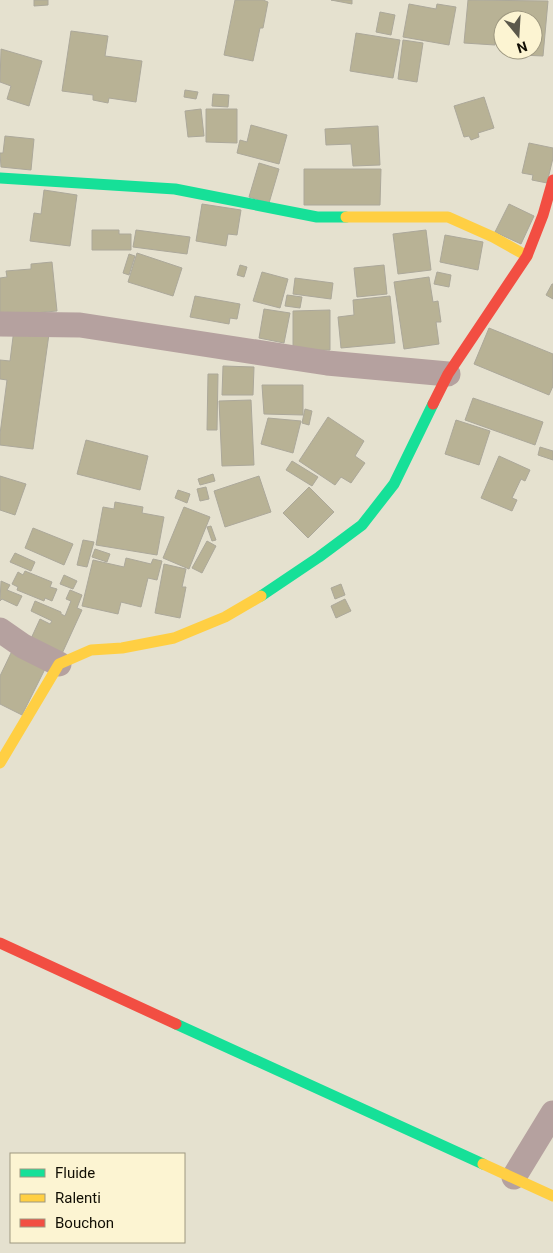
<svg xmlns="http://www.w3.org/2000/svg" width="553" height="1253" font-family="Roboto,sans-serif">
<style>
.building{fill:#b8b295;stroke:#aca89a}
.lines{fill:none;stroke-linecap:round;stroke-linejoin:round}
.street{stroke:#b5a19f;stroke-width:25}
.fast{stroke:#16e098;stroke-width:11}
.slow{stroke:#ffcf43;stroke-width:11}
.jam{stroke:#f24e42;stroke-width:11}
</style>
<rect width="100%" height="100%" fill="#e5e1cf"/>
<g class="building">
<polygon points="34,0 48,0 48,5 34,6"/>
<polygon points="235,0 263,0 268,2 263,28 260,28 253,61 224,55"/>
<polygon points="331,0 352,0 352,4"/>
<polygon points="468,0 548,1 543,56 521,55 522,50 533,50 533,20 503,20 503,29 496,28 495,45 464,43"/>
<polygon points="409,4 436,9 437,4 456,7 449,45 403,37"/>
<polygon points="380,12 395,15 391,35 376,32"/>
<polygon points="71,31 108,36 105,56 142,61 136,102 109,98 108,103 93,100 93,95 62,91"/>
<polygon points="356,33 400,40 393,78 350,71"/>
<polygon points="403,40 423,43 417,82 398,79"/>
<polygon points="1,49 42,61 29,106 7,99 11,86 0,82"/>
<polygon points="185,90 198,92 196,99 184,97"/>
<polygon points="213,94 229,95 228,107 212,106"/>
<polygon points="484,97 494,128 478,133 479,137 471,140 469,136 464,137 454,106"/>
<polygon points="201,109 204,136 188,137 185,111"/>
<polygon points="206,109 237,109 237,143 206,142"/>
<polygon points="251,125 287,135 279,164 237,153 240,140 247,142"/>
<polygon points="378,126 380,165 353,166 351,144 326,145 325,129"/>
<polygon points="5,136 34,139 31,170 1,167 0,153 3,153"/>
<polygon points="529,143 553,148 553,158 547,183 532,180 533,175 522,173"/>
<polygon points="259,163 279,169 269,203 249,197"/>
<polygon points="304,169 381,169 380,205 304,205"/>
<polygon points="44,190 77,195 70,246 30,241 34,213 41,214"/>
<polygon points="202,204 241,210 237,235 228,234 226,246 196,241"/>
<polygon points="509,204 534,216 521,244 495,232"/>
<polygon points="92,230 119,230 119,234 131,234 131,250 92,250"/>
<polygon points="136,230 190,237 187,254 133,247"/>
<polygon points="426,230 431,270 398,274 393,234"/>
<polygon points="445,235 483,242 478,270 440,262"/>
<polygon points="137,253 182,268 173,296 128,282"/>
<polygon points="129,254 135,256 129,275 123,273"/>
<polygon points="52,262 57,311 0,316 0,278 7,277 6,271 31,269 31,264"/>
<polygon points="240,265 247,267 244,277 237,275"/>
<polygon points="384,265 387,294 357,297 354,268"/>
<polygon points="262,272 288,279 280,308 253,301"/>
<polygon points="437,272 451,275 449,287 434,284"/>
<polygon points="429,277 433,302 438,301 441,322 436,322 439,344 404,349 394,282"/>
<polygon points="295,278 333,283 331,299 293,294"/>
<polygon points="552,284 553,284 553,299 546,295"/>
<polygon points="287,295 302,297 300,308 285,306"/>
<polygon points="195,296 240,304 237,319 230,318 229,324 190,317"/>
<polygon points="390,296 395,343 341,348 338,317 354,315 353,300"/>
<polygon points="264,309 290,313 284,343 259,338"/>
<polygon points="330,310 330,350 293,351 293,311"/>
<polygon points="489,328 553,354 553,386 549,395 474,364"/>
<polygon points="14,329 49,334 33,449 0,445 0,434 7,380 0,379 0,360 10,361"/>
<polygon points="223,366 254,367 253,395 222,395"/>
<polygon points="208,374 218,374 217,430 207,430"/>
<polygon points="262,385 303,385 303,415 264,414"/>
<polygon points="473,398 543,422 535,445 465,420"/>
<polygon points="251,400 254,465 222,466 219,401"/>
<polygon points="305,409 312,411 309,425 302,423"/>
<polygon points="328,417 364,441 355,456 365,463 351,483 341,477 335,485 299,461"/>
<polygon points="268,418 301,421 293,453 261,444"/>
<polygon points="456,420 490,431 479,465 445,454"/>
<polygon points="86,440 148,456 140,490 77,474"/>
<polygon points="540,447 553,451 553,460 538,455"/>
<polygon points="499,456 530,470 525,481 521,479 512,498 517,500 512,511 481,498"/>
<polygon points="292,461 318,477 312,486 286,470"/>
<polygon points="213,474 215,481 200,485 198,479"/>
<polygon points="0,476 26,484 15,515 0,510"/>
<polygon points="259,476 271,512 225,527 214,491"/>
<polygon points="206,487 209,499 200,501 197,489"/>
<polygon points="309,487 334,512 308,538 283,513"/>
<polygon points="178,490 190,494 187,503 175,498"/>
<polygon points="115,502 143,507 142,513 164,517 157,555 96,545 103,507 114,509"/>
<polygon points="184,507 210,517 189,569 163,558"/>
<polygon points="211,526 216,540 212,541 207,527"/>
<polygon points="33,528 73,544 64,565 25,548"/>
<polygon points="83,540 94,542 87,567 77,565"/>
<polygon points="207,541 216,546 202,573 192,568"/>
<polygon points="95,549 110,554 107,562 92,557"/>
<polygon points="15,553 35,562 31,571 10,562"/>
<polygon points="126,558 151,564 153,559 162,561 157,580 148,578 141,607 121,602 118,614 82,606 93,560 124,567"/>
<polygon points="164,564 186,569 182,587 186,587 180,618 155,613"/>
<polygon points="25,571 52,582 50,587 57,589 52,601 45,598 44,601 17,590 18,587 12,584 18,572 23,575"/>
<polygon points="64,575 77,581 73,589 60,584"/>
<polygon points="1,581 10,585 7,590 22,596 17,606 2,599 0,601"/>
<polygon points="341,584 345,595 335,599 331,588"/>
<polygon points="70,590 82,595 77,608 82,610 60,658 29,643 40,619 50,624 52,621 31,611 35,601 61,612 61,614 65,616 71,601 66,599"/>
<polygon points="345,599 351,611 336,618 331,606"/>
<polygon points="12,651 46,667 22,715 0,704 0,676"/>
</g>
<g class="lines">
<g class="street">
<polyline points="0,324 80,325 327,363 448,374"/>
<polyline points="0,630 23,646 59,664"/>
<polyline points="514,1177 553,1113"/>
</g>
<g class="fast">
<polyline points="0,178 175,189 317,217 346,217"/>
<polyline points="261,596 319,557 362,525 394,484 433,404"/>
<polyline points="176,1024 483,1164"/>
</g>
<g class="slow">
<polyline points="346,217 448,217 493,237 527,256"/>
<polyline points="0,763 59,664 91,650 122,648 174,638 225,617 261,596"/>
<polyline points="483,1164 553,1196"/>
</g>
<g class="jam">
<polyline points="433,404 448,374 527,256 543,215 553,180"/>
<polyline points="0,943 176,1024"/>
</g>
</g>
<rect x="10" y="1153" width="175" height="90" fill="#fcf4d2" stroke="#9e9880"/>
<rect x="20" y="1169" width="25" height="8" fill="#16e098" stroke="#9e9880"/>
<text x="55" y="1178" font-size="15" fill="#110e04">Fluide</text>
<rect x="20" y="1194" width="25" height="8" fill="#ffcf43" stroke="#9e9880"/>
<text x="55" y="1203" font-size="15" fill="#110e04">Ralenti</text>
<rect x="20" y="1219" width="25" height="8" fill="#f24e42" stroke="#9e9880"/>
<text x="55" y="1228" font-size="15" fill="#110e04">Bouchon</text>
<g transform="translate(518 35) rotate(162)"><circle r="24" fill="#fcf4d2" stroke="#9e9880"/>
<path d="M0-4L9 19L0 12L-9 19Z" fill="#5b584b"/>
<text y="-8" font-size="14" font-weight="bold" text-anchor="middle" fill="#110e04">N</text>
</g>
</svg>
